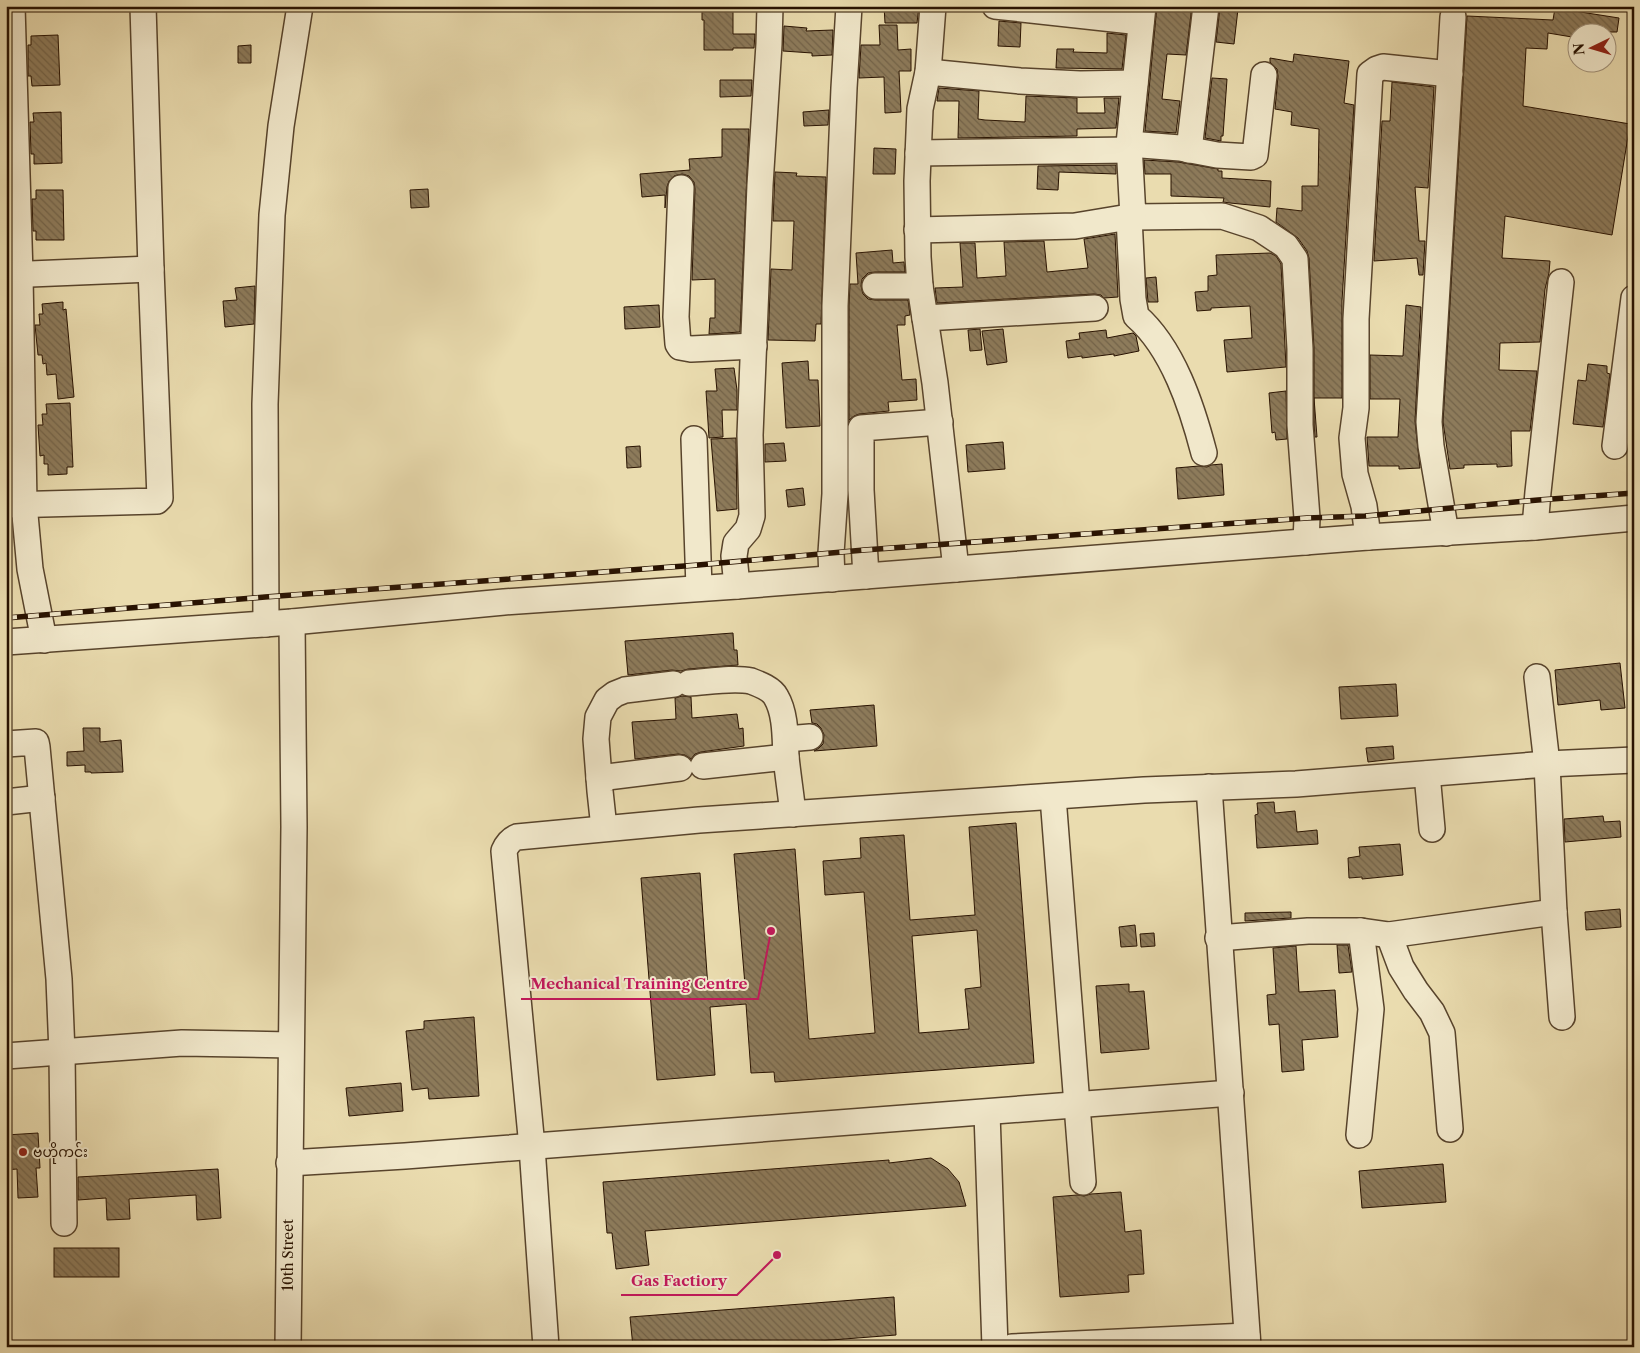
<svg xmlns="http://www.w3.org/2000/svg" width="1640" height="1353" font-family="'Libre Caslon Text','Noto Sans Myanmar',serif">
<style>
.building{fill:url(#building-back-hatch);stroke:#281201;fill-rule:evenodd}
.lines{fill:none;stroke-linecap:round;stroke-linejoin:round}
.minor-casing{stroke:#58442c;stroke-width:28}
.minor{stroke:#f1e8cb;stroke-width:25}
.rail-casing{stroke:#281201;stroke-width:5.5}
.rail{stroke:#f1e8cb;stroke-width:4;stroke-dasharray:11;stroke-linecap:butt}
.poi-dot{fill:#8f2418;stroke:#f1e8cb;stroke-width:2}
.labels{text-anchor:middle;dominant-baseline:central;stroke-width:4;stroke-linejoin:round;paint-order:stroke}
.poi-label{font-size:14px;fill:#281201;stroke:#f1e8cb;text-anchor:start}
.street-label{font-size:14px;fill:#281201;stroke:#f1e8cb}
.leader{fill:none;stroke:#c2185b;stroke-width:2}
.callout-dot{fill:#c2185b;stroke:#f1e8cb;stroke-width:2}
.callout-label{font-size:15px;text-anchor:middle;font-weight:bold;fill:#c2185b;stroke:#f1e8cb;stroke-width:4;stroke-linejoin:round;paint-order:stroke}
</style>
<defs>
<pattern id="building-back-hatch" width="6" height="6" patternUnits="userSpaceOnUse" patternTransform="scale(1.25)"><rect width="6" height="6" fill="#8d7b5b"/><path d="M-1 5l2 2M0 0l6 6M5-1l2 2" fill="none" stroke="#736349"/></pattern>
</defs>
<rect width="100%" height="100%" fill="#eadcaf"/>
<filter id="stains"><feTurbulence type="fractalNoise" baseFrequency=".004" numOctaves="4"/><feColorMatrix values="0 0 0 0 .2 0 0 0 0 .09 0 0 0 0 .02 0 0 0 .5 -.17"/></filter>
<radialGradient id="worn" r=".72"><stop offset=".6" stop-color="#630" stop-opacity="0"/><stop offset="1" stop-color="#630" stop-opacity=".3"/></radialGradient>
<g class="building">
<polygon points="702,6 733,6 733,34 755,34 754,48 733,48 733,50 704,50 704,20 702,20"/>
<polygon points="884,6 919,6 917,23 885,23"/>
<polygon points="1157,6 1192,6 1186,55 1167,54 1162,99 1180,101 1176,133 1145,131"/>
<polygon points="1220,7 1238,9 1234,44 1216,42"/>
<polygon points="1555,8 1619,18 1617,32 1578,32 1578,38 1548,33 1547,49 1526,48 1523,106 1630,124 1612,235 1505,216 1502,258 1550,261 1549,273 1545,289 1540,342 1500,343 1499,370 1537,371 1530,431 1511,431 1512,466 1497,467 1497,464 1464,465 1464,468 1450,469 1443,422 1467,16 1553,20"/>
<polygon points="999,21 1021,23 1020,47 998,46"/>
<polygon points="879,25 897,25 898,50 911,49 911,71 899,71 901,112 885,113 884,77 859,78 861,45 880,45"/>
<polygon points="784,26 807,28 806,31 833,30 832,55 812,56 812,53 783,51"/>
<polygon points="1107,33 1126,35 1122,69 1056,68 1057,49 1074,49 1073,52 1107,53"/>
<polygon points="58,35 60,85 32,86 31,76 28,76 28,45 31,45 31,36"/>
<polygon points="251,45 251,63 238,63 238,46"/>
<polygon points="1294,54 1349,61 1344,103 1354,105 1342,301 1342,398 1314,398 1317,437 1315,437 1314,424 1314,348 1309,258 1307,251 1298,238 1276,222 1277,208 1302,211 1302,186 1318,186 1319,129 1291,125 1292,112 1275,109 1278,76 1277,69 1270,62 1270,58 1293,62"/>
<polygon points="1212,78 1227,79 1223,136 1221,136 1221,141 1205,138"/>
<polygon points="720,80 752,80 751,96 720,97"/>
<polygon points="1392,82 1434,87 1428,188 1415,187 1419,241 1425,241 1423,275 1419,275 1417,258 1374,261 1382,121 1390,121"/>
<polygon points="939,88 979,91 978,119 985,120 1025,122 1026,96 1077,98 1077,113 1105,113 1104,98 1119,98 1116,128 1077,129 1077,136 958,138 959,101 937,101"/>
<polygon points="829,110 828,125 804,126 803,112"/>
<polygon points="61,112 62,163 34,164 34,154 31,154 30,122 34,122 33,113"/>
<polygon points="722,129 749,129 740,332 709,334 710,318 715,318 715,279 692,280 695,189 694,182 689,176 682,174 674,176 669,181 667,187 665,208 665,195 642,197 640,174 690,170 689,159 722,157"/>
<polygon points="874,148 896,149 895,174 873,174"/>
<polygon points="1144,160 1178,162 1218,169 1218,171 1222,171 1222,178 1271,181 1270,207 1230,203 1223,202 1224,198 1171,196 1171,174 1145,174"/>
<polygon points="1116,165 1116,174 1059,172 1058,190 1037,189 1038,166"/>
<polygon points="775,172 797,173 796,176 826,177 821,324 816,324 815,341 768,340 771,269 792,270 794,221 773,221"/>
<polygon points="428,189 429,207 411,208 410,190"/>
<polygon points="36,190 63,190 64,240 36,240 36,231 33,231 32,199 36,199"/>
<polygon points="1115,234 1118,297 1104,298 1101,295 1094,294 937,303 935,288 963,287 960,243 975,243 977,278 1006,276 1004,242 1044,241 1047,272 1088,268 1084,239"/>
<polygon points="892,250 893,263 904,262 905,272 875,272 868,273 862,279 861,286 863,294 868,299 875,300 908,300 910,315 905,316 905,325 897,325 902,380 916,379 917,400 888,402 889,411 859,414 854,416 849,420 849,306 850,284 858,284 856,253"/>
<polygon points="1270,253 1276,256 1281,264 1286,367 1227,372 1224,340 1252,338 1250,306 1211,308 1211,310 1197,311 1195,292 1208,291 1208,276 1217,275 1216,255"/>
<polygon points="1156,277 1158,302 1148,302 1146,278"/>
<polygon points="255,286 254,324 225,327 223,301 237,300 235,288"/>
<polygon points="63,302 63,310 66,309 74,397 58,399 56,374 47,375 46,363 43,364 42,355 38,355 35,325 40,325 39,314 43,314 42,304"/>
<polygon points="659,305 660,327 625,329 624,307"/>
<polygon points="1406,305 1421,307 1415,421 1420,468 1399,469 1399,466 1369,466 1367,437 1398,437 1400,399 1370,399 1370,355 1403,356"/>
<polygon points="980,329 982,350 970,351 968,330"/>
<polygon points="1003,329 1007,362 987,365 982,331"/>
<polygon points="1106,330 1107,338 1133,333 1136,336 1139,351 1114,356 1114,354 1082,358 1082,356 1068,358 1066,341 1080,339 1079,333"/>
<polygon points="808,361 809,380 818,380 820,426 786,428 782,363"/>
<polygon points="1588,364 1607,366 1607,373 1610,374 1603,427 1573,424 1578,380 1586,381"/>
<polygon points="734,368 737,390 737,410 722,410 723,437 709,438 706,391 717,391 715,369"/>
<polygon points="1286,391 1287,439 1276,440 1275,432 1272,433 1269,393"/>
<polygon points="70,403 73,467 67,467 67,474 48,475 48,464 44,464 44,455 40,456 38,425 43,425 42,414 47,414 46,404"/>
<polygon points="736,438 737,509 717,511 711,439"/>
<polygon points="1003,442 1005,469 968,472 966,445"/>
<polygon points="784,443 786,461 765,462 765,444"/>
<polygon points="640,446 641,467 627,468 626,447"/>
<polygon points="1222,464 1224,495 1178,499 1176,468 1199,466 1207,467 1211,465"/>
<polygon points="803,488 805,505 788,507 786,490"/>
<polygon points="733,633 734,650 737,650 738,665 688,669 681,671 672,670 628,675 625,641"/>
<polygon points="1620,663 1625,708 1601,710 1600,700 1558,705 1555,670"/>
<polygon points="1396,684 1398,716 1341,719 1339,687"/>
<polygon points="682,696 691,697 692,718 737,714 739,729 743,728 744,746 701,752 695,754 691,759 685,755 678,754 635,759 632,722 676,719 675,698"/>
<polygon points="874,705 877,746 814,751 819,748 823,744 824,735 821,728 817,724 812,723 810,710"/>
<polygon points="83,728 100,728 100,742 121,740 123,772 91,773 91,772 85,772 85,765 67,766 67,752 84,751"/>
<polygon points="1393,746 1394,759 1368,762 1366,748"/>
<polygon points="1274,802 1275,813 1295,811 1297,832 1317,830 1318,844 1257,848 1255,815 1258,814 1257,803"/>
<polygon points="1603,816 1604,822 1620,821 1621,837 1565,842 1564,819"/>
<path d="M1016 823 1034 1063 775 1082 774 1072 751 1073 746 1004 710 1007 715 1075 657 1080 641 878 700 873 708 988 745 985 734 854 795 849 809 1039 875 1033 864 892 825 895 823 861 861 858 860 838 904 835 910 920 975 915 969 827ZM977 930 981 987 965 989 969 1029 919 1033 912 936Z"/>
<polygon points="1400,844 1403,875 1362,879 1362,877 1349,878 1348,858 1360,856 1359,847"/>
<polygon points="1620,909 1621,927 1586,930 1585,912"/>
<polygon points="1291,912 1291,918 1245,921 1245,913"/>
<polygon points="1135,925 1137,946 1121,947 1119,927"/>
<polygon points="1154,933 1155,946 1141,947 1140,934"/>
<polygon points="1337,945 1348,945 1352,972 1339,973"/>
<polygon points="1296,946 1299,992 1335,990 1338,1037 1302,1040 1304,1070 1282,1072 1279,1024 1269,1025 1267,995 1276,994 1273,948"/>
<polygon points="1129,984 1129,992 1144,991 1149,1049 1101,1053 1096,986"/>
<polygon points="474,1017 479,1096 429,1099 428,1088 412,1090 406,1031 424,1029 424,1021"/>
<polygon points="401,1083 403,1111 349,1116 346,1088"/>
<polygon points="38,1133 40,1168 36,1168 38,1197 18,1198 17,1169 6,1170 6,1135"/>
<polygon points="931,1158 948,1169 959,1182 966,1206 645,1231 649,1265 616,1269 612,1233 607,1233 603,1182 889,1160 889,1163"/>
<polygon points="1443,1164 1446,1202 1362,1208 1359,1171"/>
<polygon points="218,1169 221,1218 197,1220 196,1195 129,1199 130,1219 107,1220 106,1198 78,1200 78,1177"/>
<polygon points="1121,1192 1125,1232 1141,1230 1144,1274 1128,1275 1129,1292 1060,1297 1053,1197 1077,1195 1084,1196 1091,1194"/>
<rect x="54" y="1248" width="65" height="29"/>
<polygon points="894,1297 896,1335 741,1347 633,1347 630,1317"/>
</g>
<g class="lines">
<defs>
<g id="minor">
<polyline points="12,6 20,275 24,504 30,569 44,640"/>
<polyline points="933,6 928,72 920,109 917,181 918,257 920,286 935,383 956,569"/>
<polyline points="995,6 1141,22"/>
<polyline points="1143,6 1129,144 1133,217 1222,216 1259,228 1286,246 1295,259 1300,349 1300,425 1307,518 1306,542"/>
<polyline points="928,72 1020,81 1080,84 1135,83"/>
<polyline points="1129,144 1180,148 1217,155 1251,157 1255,155 1264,75"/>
<polyline points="1189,150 1206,6"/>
<polyline points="918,153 1130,150"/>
<polyline points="681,188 676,317 678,344 680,347 691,349 754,346"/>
<path d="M1133 217H1129L1133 299 1136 316C1173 348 1192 407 1204 453"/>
<polyline points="917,230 1075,226 1129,217"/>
<polyline points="6,275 151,269"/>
<polyline points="875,286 920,286"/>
<polyline points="925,318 1095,308"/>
<polyline points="694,439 699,588"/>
<polyline points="1615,446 1634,298"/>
<polyline points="6,505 157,501 160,498 151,269 143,6"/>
<polyline points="1535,527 1538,492 1561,282"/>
<polyline points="1446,533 1431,446 1429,422 1453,17"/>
<polyline points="1368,537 1364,506 1355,474 1352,438 1356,408 1356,319 1370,74 1377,69 1383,67 1450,74"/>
<polyline points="866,576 861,490 861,428 940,422"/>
<polyline points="832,579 831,553 835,494 835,306 844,88 849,6"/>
<polyline points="737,586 734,556 736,543 748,529 752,516 750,435 760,185 769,44 770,6"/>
<polyline points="266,624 265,404 272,215 281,126 300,6"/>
<polyline points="6,642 292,622 504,602 737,586 1368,537 1535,527 1634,518"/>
<polyline points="1537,677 1547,764 1554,912 1562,1017"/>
<path d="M689 683C707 682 733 677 751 681 759 684 772 689 776 697 786 714 785 738 786 757 788 776 791 795 793 814"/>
<polyline points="786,739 810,737"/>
<polyline points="6,744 36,742 37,747 59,979 62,1053 64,1223"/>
<polyline points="703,766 786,757"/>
<polyline points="1427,774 1432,829"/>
<polyline points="599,778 680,768"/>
<polyline points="1209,787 1248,1347"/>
<polyline points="1053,797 1083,1182"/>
<polyline points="6,802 42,798"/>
<polyline points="604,828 600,791 596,739 598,717 607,700 615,694 625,690 674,684"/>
<polyline points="1389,935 1401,967 1416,991 1432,1012 1442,1033 1450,1129"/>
<polyline points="1218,938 1308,931 1361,931 1389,935 1554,912"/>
<polyline points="6,1056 182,1043 291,1045"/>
<polyline points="987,1113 995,1347"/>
<polyline points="1359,1135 1371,1009 1361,931"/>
<polyline points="289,1163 405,1156 1231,1093"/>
<polyline points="288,1347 294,827 292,622"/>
<path d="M546 1347 532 1147 504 851C507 844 510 840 517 837L699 820 1144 790 1296 784 1547 764 1634 760"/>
<polyline points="1012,1347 1247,1336"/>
</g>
</defs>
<use href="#minor" class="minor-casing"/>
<use href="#minor" class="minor"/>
<defs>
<polyline id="rail" points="6,618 265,597 698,565 864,550 1307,518 1365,516 1538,500 1634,493"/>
</defs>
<use href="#rail" class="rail-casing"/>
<use href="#rail" class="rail"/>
</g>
<circle class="poi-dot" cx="23" cy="1152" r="5"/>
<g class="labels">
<g class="poi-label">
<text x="33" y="1152">ဗဟိုကင်း</text>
</g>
<g class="street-label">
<text transform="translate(288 1255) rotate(-90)">10th Street</text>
</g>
</g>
<path class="leader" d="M771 931L758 999H521M777 1255L737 1295H621"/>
<g class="callout-dot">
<circle cx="771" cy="931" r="5"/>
<circle cx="777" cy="1255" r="5"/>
</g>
<g class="callout-label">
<text x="639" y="989">Mechanical Training Centre</text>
<text x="679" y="1286">Gas Factiory</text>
</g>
<rect width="1640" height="1353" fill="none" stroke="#eadcaf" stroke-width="25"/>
<rect x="8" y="8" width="1625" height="1338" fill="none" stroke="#281201" stroke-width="2.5"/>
<rect x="12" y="12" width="1615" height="1328" fill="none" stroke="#281201"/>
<g transform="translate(1592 48) rotate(265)"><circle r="24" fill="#f1e8cb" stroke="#a1927a"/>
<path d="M0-4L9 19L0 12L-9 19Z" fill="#8f2418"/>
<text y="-8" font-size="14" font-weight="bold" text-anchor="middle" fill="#281201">N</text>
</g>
<rect width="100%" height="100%" filter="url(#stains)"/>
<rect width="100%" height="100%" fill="url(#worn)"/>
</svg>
